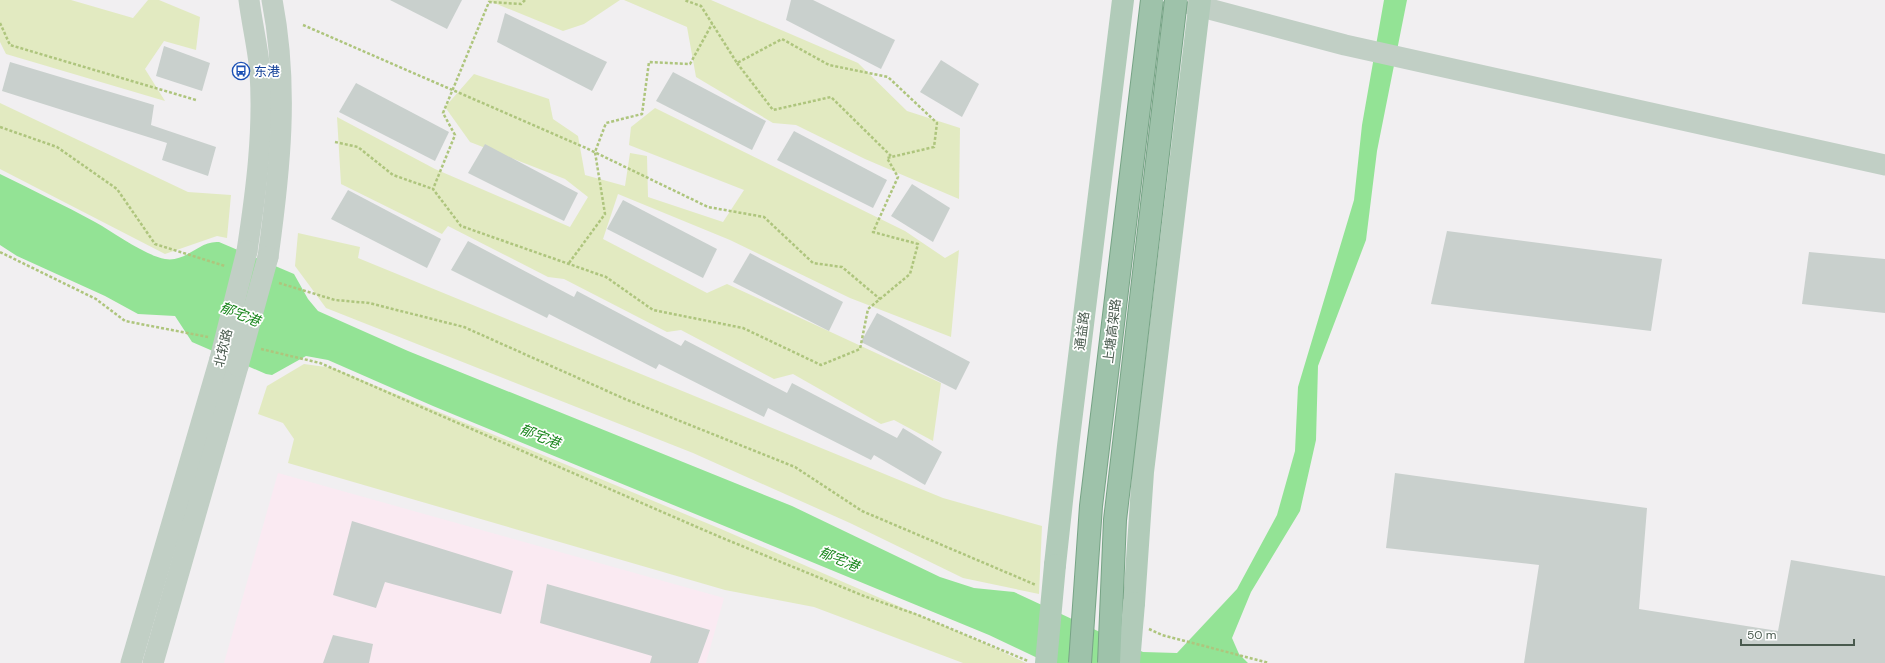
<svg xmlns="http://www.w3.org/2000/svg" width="1885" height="663" font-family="'DM Sans','Noto Sans SC',sans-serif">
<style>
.commercial{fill:#faeaf2}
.green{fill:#e2eac1}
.water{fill:#93e395}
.building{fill:#c9d0cd}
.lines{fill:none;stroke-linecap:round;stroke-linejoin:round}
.path{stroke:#aec57d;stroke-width:2.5;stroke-dasharray:3 2;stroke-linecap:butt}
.tertiary{stroke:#c1cfc5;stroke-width:21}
.primary{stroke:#b1cbb9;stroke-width:22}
.trunk-bridge-casing{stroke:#77a486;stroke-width:24;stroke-linecap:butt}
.tertiary-bridge{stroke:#c1cfc5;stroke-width:21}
.primary-bridge{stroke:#b1cbb9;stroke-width:22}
.trunk-bridge{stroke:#9ec2aa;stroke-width:22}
.labels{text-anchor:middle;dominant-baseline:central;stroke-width:3.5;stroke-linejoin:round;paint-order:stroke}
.transit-label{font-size:13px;fill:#164399;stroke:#fff;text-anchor:start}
.street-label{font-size:13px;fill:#495a4e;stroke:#fff}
.water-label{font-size:14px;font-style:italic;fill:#19861c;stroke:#fff}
</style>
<rect width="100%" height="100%" fill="#f1eff1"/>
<polygon class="commercial" points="278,473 724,598 706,663 224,663"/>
<g class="green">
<polygon points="0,0 71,0 133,18 148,0 159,0 200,17 196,50 164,41 145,69 165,101 6,54 0,42"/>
<polygon points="487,0 620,0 584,24 563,31"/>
<polygon points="624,0 711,0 858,63 907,111 960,128 959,199 865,159 796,125 773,123 696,77 687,27"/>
<polygon points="474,74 549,99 553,119 578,136 585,175 625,186 630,153 647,156 648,197 723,222 744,190 629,145 631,127 655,108 905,231 945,258 959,250 951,337 850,298 730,240 618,194 603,239 707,293 727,284 941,383 933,441 894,420 881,424 793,374 774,379 681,330 667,332 564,279 548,277 448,226 442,234 341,184 337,117 435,169 570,227 588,197 565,179 470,142 445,107"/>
<polygon points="0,103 188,192 231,195 227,238 217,236 165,254 0,169"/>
<polygon points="298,233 360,247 358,258 943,498 1042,526 1039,594 963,578 850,523 693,453 326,308 295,266"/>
<polygon points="304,364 333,368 721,529 986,644 1026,663 963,663 814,607 725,590 288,463 294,439 283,423 258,414 267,386"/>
</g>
<path class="water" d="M1384 0H1407L1377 151 1366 240 1318 366 1316 440 1300 511 1251 592 1232 638 1239 654 1248 663H1048L989 635 433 406 328 360 306 356 272 375 266 374 192 342 175 316 138 314 105 296 17 256 0 245V174C32 190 64 205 95 222 115 233 144 255 165 259 186 263 199 240 219 242L294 274 308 299 318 311 408 351 792 506 940 577 974 588 1014 592 1143 652 1177 653 1237 589 1277 515 1295 451 1298 387 1354 200 1362 125Z"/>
<g class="building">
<polygon points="390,0 462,0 447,29"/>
<polygon points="791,0 813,0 895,40 881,69 786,20"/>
<polygon points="505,13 607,62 592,91 497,42"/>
<polygon points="164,46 210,63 202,91 156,76"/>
<polygon points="941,60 979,84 962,117 920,92"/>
<polygon points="10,62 154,105 151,125 216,147 208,176 162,160 167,143 2,91"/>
<polygon points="673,72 766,121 752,150 656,101"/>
<polygon points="356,83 449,132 435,161 339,112"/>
<polygon points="794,131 887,180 873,208 777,160"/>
<polygon points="485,144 578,193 564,221 468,173"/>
<polygon points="912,184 950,208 933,242 891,216"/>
<polygon points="348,190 441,239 427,268 331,219"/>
<polygon points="623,200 717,249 703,278 607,229"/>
<polygon points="1447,231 1662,259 1651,331 1431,304"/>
<polygon points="468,241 574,297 577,291 681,346 685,340 787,393 792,383 897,438 903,428 942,452 925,485 874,455 871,460 768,408 764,417 659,364 656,369 549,314 547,318 451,270"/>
<polygon points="1809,252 1885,259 1885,313 1802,304"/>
<polygon points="750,253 843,302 829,331 733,282"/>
<polygon points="877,313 970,362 956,390 861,342"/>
<polygon points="1395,473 1647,508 1639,609 1778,631 1791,560 1885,576 1885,663 1524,663 1539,565 1386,548"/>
<polygon points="352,521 513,571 501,614 385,582 376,608 333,595"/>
<polygon points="547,584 710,630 698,663 650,663 652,656 540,623"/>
<polygon points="333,635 373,644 369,663 323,663"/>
</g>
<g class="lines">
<g class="path">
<polyline points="525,0 521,4 489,2 443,113 455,135 433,189 461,226 606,277 653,310 743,328 821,365 860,349 868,309 910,274 918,244 873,232 898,177 887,158 934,147 937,123 888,77 829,65 782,39 737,63 701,6 684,0"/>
<polyline points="0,23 10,45 196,100"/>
<polyline points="303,25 586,148 708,207 764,217 813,263 842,267 880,299"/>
<polyline points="737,63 773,110 831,97 891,156"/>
<polyline points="0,127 57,147 117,189 155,244 225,266"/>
<polyline points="335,142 358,147 393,175 433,189"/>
<polyline points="0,252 96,299 125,321 208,337"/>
<polyline points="569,263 605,214 595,152 606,123 642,114 649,62 690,64 712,24"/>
<polyline points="279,283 335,300 369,303 464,327 625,399 795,467 862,511 1036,585"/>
<polyline points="261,349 320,363 720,537 864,596 918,615 1028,661"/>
<polyline points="1149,629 1162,635 1269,663"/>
</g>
<g class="tertiary">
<polyline points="1183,2 1345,45 1885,165"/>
<path d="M247 251C256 192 264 132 260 72 258 48 252 24 249 0"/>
<path d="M268 257C280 170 289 87 272 0"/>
<polyline points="131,663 220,359"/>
<polyline points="153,663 238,366"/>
</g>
<g class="primary">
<polyline points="1055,565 1068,446 1123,0"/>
<polyline points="1134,603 1143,472 1200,0"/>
</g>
<defs>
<g id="trunk-bridge">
<polyline points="1080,663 1091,506 1152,0"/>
<polyline points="1109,663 1115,520 1176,0"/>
</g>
</defs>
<use href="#trunk-bridge" class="trunk-bridge-casing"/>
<g class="tertiary-bridge">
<polyline points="220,359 247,251"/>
<polyline points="238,366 268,257"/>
</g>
<g class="primary-bridge">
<polyline points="1046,663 1055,565"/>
<polyline points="1129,663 1134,603"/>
</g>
<use href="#trunk-bridge" class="trunk-bridge"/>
</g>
<defs>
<symbol id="bus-ring" viewBox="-11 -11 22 22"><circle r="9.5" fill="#fff" stroke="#1a4fb4" stroke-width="1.5"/><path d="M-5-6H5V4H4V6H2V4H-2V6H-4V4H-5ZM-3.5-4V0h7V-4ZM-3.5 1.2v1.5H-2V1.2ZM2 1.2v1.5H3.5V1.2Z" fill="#1a4fb4"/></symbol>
</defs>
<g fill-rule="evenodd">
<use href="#bus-ring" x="231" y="61" width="20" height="20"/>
</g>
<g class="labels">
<g class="transit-label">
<text x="254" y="71">东港</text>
</g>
<g class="street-label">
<text transform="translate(1082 331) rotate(-83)">通益路</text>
<text transform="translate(1112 331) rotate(-83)">上塘高架路</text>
<text transform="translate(223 348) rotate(-76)">北软路</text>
</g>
<g class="water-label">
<text transform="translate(240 314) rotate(22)">郁宅港</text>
<text transform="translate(540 436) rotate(22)">郁宅港</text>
<text transform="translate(839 559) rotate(23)">郁宅港</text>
</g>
</g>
<path d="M1741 639v6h113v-6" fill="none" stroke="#495a4e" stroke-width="2"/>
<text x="1747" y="639" font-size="12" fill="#495a4e" stroke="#ffffff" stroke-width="3" paint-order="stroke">50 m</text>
</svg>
